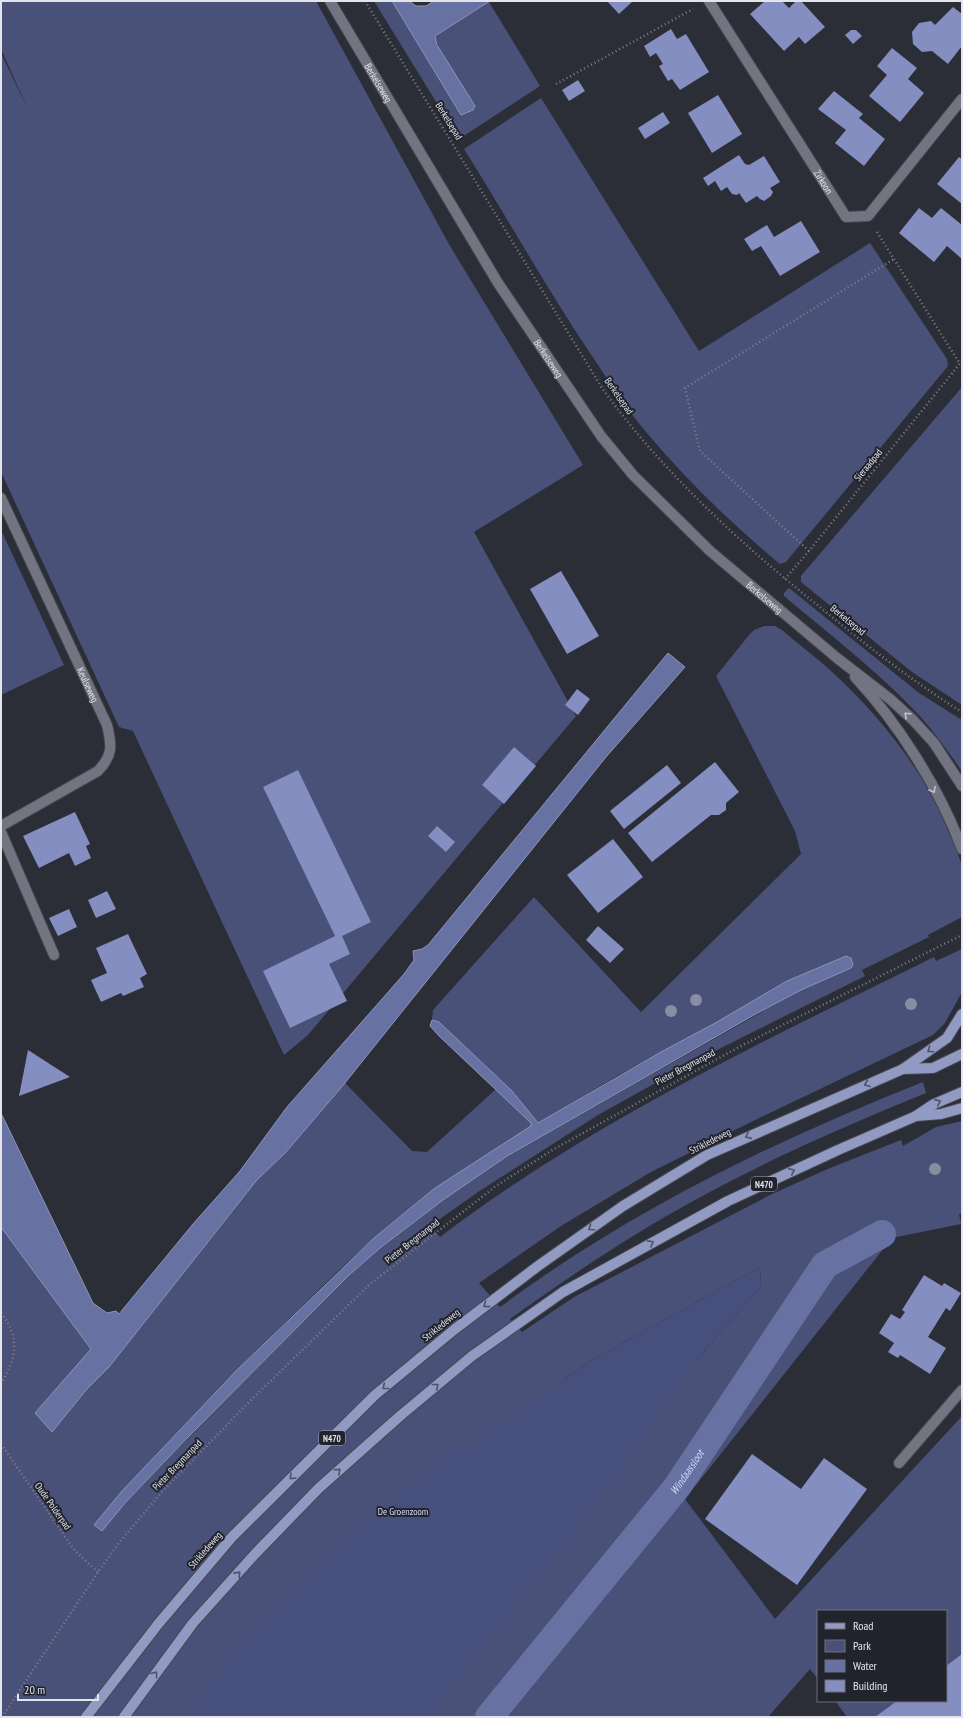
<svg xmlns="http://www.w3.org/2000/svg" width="963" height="1718" font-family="'PT Sans Narrow',sans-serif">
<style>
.green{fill:#4a5178;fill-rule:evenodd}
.forest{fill:#47507d}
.water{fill:#6872a2;stroke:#8d94b8}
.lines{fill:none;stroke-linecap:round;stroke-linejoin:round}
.canal{stroke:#6872a2;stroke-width:28}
.building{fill:#848ec0}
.minor-casing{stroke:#464850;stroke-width:12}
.major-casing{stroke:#464850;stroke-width:12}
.path{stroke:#7e8088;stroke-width:2.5;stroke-dasharray:1 3;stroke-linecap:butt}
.minor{stroke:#727581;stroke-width:10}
.major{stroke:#919ac2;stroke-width:10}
.tree{fill:#888da2}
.oneway{stroke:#c1c3cb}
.oneway2{stroke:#4e5369}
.labels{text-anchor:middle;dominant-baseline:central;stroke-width:4;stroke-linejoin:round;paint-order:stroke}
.shield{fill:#21242d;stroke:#a9abb2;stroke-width:1}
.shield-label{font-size:9px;font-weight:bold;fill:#e3e5eb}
.street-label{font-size:10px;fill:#e3e5eb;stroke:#21242d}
.park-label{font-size:10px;fill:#d5dcfa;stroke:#21242d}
.water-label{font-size:11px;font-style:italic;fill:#d4dbf9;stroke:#21242d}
</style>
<rect width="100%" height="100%" fill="#2b2d37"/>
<g class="green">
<polygon points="1,1 316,1 450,246 583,465 474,532 576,716 308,1035 284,1055 133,731 119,727 1,472 1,53 29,112 1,49"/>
<polygon points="374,1 392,1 461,115 435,36 489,2 540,86 459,139"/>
<path d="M541 98 699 351 870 243 947 359 948 366 786 562 780 564C732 524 687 481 647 433 627 410 611 384 594 359 548 291 508 219 464 149Z"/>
<polygon points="962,387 962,705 912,672 801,582 801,576"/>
<polygon points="1,530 64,665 1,695"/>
<path d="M789 588 919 693 962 720V771C947 750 933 730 915 711 875 669 829 634 784 596V593Z"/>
<path d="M764 626H775L782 630C798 644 815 656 831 671 879 715 922 768 947 828 952 841 960 855 962 868 963 884 962 901 962 917L928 935 929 937 862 970 865 976 695 1061 598 1115 478 1192 430 1226 440 1237C591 1122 764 1041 934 957L936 961 962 949V992L945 1023 933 1035 749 1123 651 1172 561 1226 479 1283 500 1307C631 1210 772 1142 923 1082L926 1093C828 1133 729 1177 638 1233 594 1260 552 1289 510 1319L522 1332 574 1297 772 1194 830 1168 901 1140 903 1146 936 1127 962 1121V1213L959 1214 961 1224 892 1238 685 1499 775 1619 962 1416V1704L945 1717H847L835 1701H946V1611H818V1679L810 1669 768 1717H1V1141L71 1321 92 1349 35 1413 86 1390 109 1367 256 1181 286 1152 345 1083 412 1151 427 1152 496 1089 531 1123 532 1126 528 1129 435 1188 374 1238 337 1272 237 1370 153 1458 125 1503 235 1389 348 1276 380 1248 443 1200 507 1156 852 961 849 956H846L787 981 717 1022 619 1075 538 1123 512 1091 439 1022 432 1020 433 1010 534 897 641 1012 801 854 795 831 716 676 749 635 754 630ZM760 1267 761 1287 697 1359 563 1380 588 1362Z"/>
</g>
<polygon class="forest" points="760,1267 761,1287 697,1359 596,1503 427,1717 182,1717 274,1610 360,1526 451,1452 474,1445 588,1362"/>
<g class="water">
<polygon points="392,1 409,1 416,6 426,6 434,1 490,1 435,36 437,45 475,106 473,110 461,115"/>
<polygon points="668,653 685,667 606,757 345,1083 286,1152 256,1181 109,1367 86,1390 52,1432 35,1413 91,1349 1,1227 1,1113 93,1303 107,1313 116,1311 119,1314 193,1224 240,1171 287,1107 404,974 414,960 413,951 422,949 428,945"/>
<polygon points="846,956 851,958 853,965 851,968 801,990 754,1015 507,1156 443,1200 380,1248 348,1276 189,1436 125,1503 102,1531 94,1525 122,1491 237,1370 374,1238 435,1188 531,1126 531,1123 439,1036 430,1026 432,1020 439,1022 512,1091 538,1123 661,1052 717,1022 787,981"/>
</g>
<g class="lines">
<path class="canal" id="s1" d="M489 1717 677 1487 825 1265 882 1234"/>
</g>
<g class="building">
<polygon points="607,1 633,1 619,14"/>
<polygon points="765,1 782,1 789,8 796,1 801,1 825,27 805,44 799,37 784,51 750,14"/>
<polygon points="953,7 962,14 962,46 948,64 932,51 922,52 913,44 912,32 919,23 931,21 935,25"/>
<polygon points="671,29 677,39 686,34 709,72 680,90 672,79 668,81 659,66 663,64 656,53 650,57 644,46"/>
<polygon points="851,30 856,30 862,36 853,44 845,35"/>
<polygon points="892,48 917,68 908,79 924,93 900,122 869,96 887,75 877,66"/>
<polygon points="578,80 585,91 569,101 562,90"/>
<polygon points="834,91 863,114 859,118 885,139 864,166 835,143 846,130 818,109"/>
<polygon points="718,95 742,134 712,153 688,113"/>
<polygon points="663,112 670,123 645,139 638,128"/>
<polygon points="739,155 745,164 749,165 764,156 780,182 770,188 773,192 771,196 764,201 760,199 757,196 746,203 739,193 737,195 732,194 727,187 721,191 715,181 708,186 703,178"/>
<polygon points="959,157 962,159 962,204 937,184"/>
<polygon points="919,208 932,218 941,208 962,225 962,259 947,246 934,262 899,233"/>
<polygon points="801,221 820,252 780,276 761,246 752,251 744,239 767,225 774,237"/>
<polygon points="561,571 599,636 567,654 530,589"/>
<polygon points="577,689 590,699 578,715 565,705"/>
<polygon points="514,747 536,766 504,804 482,785"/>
<polygon points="715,762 739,792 726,803 726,810 719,815 711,815 652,862 628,833"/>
<polygon points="667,765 681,783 624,829 610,811"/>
<polygon points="298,770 371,922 342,936 350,954 329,964 347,1001 290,1028 263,971 335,936 263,787"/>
<polygon points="75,812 90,844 86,846 91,858 75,866 69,853 39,868 23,836"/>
<polygon points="437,826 455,842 446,852 428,836"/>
<polygon points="613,839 643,877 598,913 567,875"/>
<polygon points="107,891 116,909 96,918 88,900"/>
<polygon points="69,909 77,927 58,936 49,918"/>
<polygon points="598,926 624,949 610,963 586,940"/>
<polygon points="128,934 147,974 140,978 144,987 123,996 121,993 101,1002 91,980 107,973 96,948"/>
<polygon points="28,1050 70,1077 19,1096"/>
<polygon points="924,1275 942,1286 944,1283 961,1293 950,1311 946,1308 928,1337 946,1348 930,1374 900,1355 898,1358 888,1352 894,1343 879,1333 891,1314 900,1319 905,1312 902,1310"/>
<polygon points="752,1454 801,1489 824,1458 867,1489 797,1585 705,1519"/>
<polygon points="962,1654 962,1717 875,1717 897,1701 946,1701 946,1666"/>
</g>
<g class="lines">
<defs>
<g id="minor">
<path id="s2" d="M330 1 498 283 601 436 633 475 710 551 837 658 890 699 913 720 934 743 962 786"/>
<path id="s3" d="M709 1 846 217 868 216 962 99"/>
<path id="s4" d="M1 498 107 725C112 746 113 755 98 771L1 826"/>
<path d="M855 677C898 723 940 789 962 849"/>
<polyline points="1,832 54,955"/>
<polyline points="899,1463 962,1390"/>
</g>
<g id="major">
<polyline points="903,1069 933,1068 962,1054"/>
<polyline points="916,1116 941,1114 962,1108"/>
<polyline points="86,1717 159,1623 232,1537 375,1395 455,1329 538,1266 623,1206 707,1155 903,1069 947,1038 962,1014"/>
<polyline points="124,1717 193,1623 255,1554 319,1488 400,1416 472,1356 563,1292 728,1201 838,1150 916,1116 934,1104 962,1092"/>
</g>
</defs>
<use href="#minor" class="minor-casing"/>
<use href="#major" class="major-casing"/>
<g class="path">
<path d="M365 1 602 388C663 473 740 543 821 608 866 645 912 681 962 712"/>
<polyline points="556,84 693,9"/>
<polyline points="877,232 960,364"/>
<polyline points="809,551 700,451 685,388 894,259"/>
<polyline points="785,579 809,551 962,361"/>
<path d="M1 1313C21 1339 16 1358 1 1384"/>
<polyline points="1,1444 75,1551 98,1572"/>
<polyline points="2,1717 98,1572 118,1544 161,1493 247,1404 369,1285 496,1186 554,1149 739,1047 962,935"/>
</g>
<use href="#minor" class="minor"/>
<use href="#major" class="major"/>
</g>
<g class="tree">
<circle cx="696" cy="1000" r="6"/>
<circle cx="911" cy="1004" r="6"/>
<circle cx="671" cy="1011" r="6"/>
<circle cx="935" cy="1169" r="6"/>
</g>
<defs><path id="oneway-chevron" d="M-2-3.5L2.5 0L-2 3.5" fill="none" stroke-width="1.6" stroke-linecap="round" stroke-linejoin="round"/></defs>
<g class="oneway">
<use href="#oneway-chevron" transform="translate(907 715) rotate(-137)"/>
<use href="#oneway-chevron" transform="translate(933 790) rotate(61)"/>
</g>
<g class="oneway2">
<use href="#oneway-chevron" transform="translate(930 1050) rotate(146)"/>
<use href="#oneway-chevron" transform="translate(867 1084) rotate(157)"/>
<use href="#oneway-chevron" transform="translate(938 1102) rotate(-24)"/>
<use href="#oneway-chevron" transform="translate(748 1136) rotate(156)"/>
<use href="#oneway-chevron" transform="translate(792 1171) rotate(-25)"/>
<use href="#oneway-chevron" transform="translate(591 1228) rotate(145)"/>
<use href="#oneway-chevron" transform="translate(651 1243) rotate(-29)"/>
<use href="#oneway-chevron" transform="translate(486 1305) rotate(143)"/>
<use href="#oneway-chevron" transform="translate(436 1386) rotate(-39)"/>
<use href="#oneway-chevron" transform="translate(385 1387) rotate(141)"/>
<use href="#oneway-chevron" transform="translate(338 1471) rotate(-42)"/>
<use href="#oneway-chevron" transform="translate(292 1477) rotate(135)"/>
<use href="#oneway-chevron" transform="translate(238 1574) rotate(-48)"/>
<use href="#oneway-chevron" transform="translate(155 1674) rotate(-54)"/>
</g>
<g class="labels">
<g class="shield">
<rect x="751" y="1177" width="26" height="14" rx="3"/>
<rect x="319" y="1431" width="26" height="14" rx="3"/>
</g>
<g class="shield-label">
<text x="764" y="1184">N470</text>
<text x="332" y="1438">N470</text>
</g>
<g class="street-label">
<text stroke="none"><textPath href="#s2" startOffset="95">Berkelseweg</textPath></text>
<text transform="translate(449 121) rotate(58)">Berkelsepad</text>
<text stroke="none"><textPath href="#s3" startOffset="214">Zirkoon</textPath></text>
<text stroke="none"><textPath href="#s2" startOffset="419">Berkelseweg</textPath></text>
<text transform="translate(619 396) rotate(55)">Berkelsepad</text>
<text transform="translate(868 465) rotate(-51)">Sieraadpad</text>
<text stroke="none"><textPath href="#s2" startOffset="743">Berkelseweg</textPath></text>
<text transform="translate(848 620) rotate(39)">Berkelsepad</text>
<text stroke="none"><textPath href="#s4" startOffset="206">Keulseweg</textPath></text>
<text transform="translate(685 1067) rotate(-28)">Pieter Bregmanpad</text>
<text transform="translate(710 1141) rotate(-27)">Strikledeweg</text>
<text transform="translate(412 1241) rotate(-38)">Pieter Bregmanpad</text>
<text transform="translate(441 1325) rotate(-39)">Strikledeweg</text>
<text transform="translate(177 1465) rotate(-46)">Pieter Bregmanpad</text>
<text transform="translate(53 1506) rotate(55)">Oude Polderpad</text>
<text transform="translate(205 1550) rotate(-49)">Strikledeweg</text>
</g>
<g class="park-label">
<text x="403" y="1511">De Groenzoom</text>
</g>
<g class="water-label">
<text stroke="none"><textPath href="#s1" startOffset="315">Windaassloot</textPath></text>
</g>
</g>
<rect width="963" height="1718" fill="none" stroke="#e3e5eb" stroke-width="4"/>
<rect x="817" y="1610" width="130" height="92" fill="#21242d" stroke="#6f7179"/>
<rect x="825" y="1623" width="20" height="6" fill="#919ac2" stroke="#6f7179"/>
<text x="853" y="1630" font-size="12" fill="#e3e5eb">Road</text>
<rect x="825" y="1640" width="20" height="12" fill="#4a5178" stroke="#6f7179"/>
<text x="853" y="1650" font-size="12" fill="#e3e5eb">Park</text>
<rect x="825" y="1660" width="20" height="12" fill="#6872a2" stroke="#6f7179"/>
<text x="853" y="1670" font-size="12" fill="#e3e5eb">Water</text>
<rect x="825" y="1680" width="20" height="12" fill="#848ec0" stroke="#6f7179"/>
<text x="853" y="1690" font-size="12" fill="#e3e5eb">Building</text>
<path d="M18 1694v6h80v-6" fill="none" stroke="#e3e5eb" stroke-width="2"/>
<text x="24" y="1694" font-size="12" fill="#e3e5eb" stroke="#21242d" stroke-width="3" paint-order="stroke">20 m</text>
</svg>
